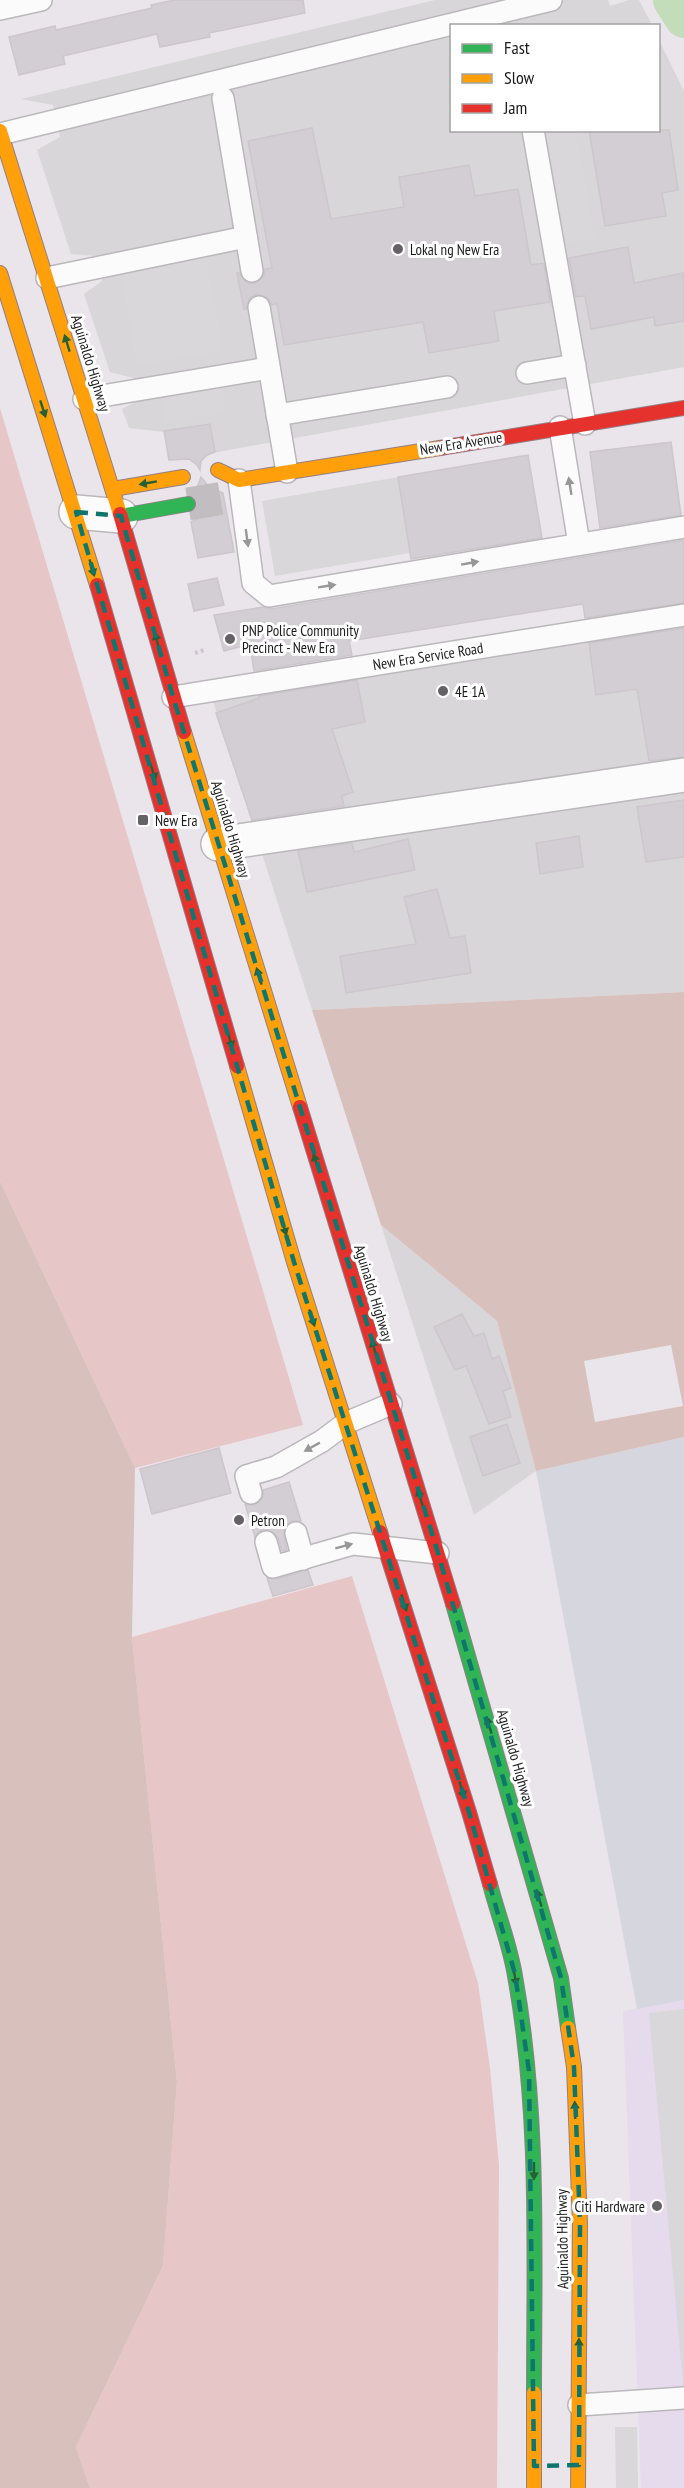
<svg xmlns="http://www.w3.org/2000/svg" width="684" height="2488" font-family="'PT Sans Narrow',sans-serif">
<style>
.residential{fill:#d9d6d9}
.commercial{fill:#e5dbec}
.industrial{fill:#d6d6df}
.religious{fill:#d8d6d8}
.grass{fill:#e7c6c7}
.forest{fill:#d8c1bd;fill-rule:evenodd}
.parking{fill:#d9d7d9}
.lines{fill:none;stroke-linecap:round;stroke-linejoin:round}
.canal{stroke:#c3dcba;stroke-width:38}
.building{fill:#d2ced3;stroke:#cdc6cd;stroke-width:1.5}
.secondary-tunnel{stroke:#c1bdc1;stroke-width:33;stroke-dasharray:33 16;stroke-linecap:butt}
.lane-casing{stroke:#bab8ba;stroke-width:24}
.street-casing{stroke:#bab8ba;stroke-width:36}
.fast-casing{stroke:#937f88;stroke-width:16}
.slow-casing{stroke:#937f88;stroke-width:16}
.jam-casing{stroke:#937f88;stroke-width:16}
.path{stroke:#cec6d4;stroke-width:4;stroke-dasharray:3 3;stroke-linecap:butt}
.lane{stroke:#fcfbfc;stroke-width:21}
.street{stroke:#fcfbfc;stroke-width:33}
.fast{stroke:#30b455;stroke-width:14}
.slow{stroke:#ff9f0a;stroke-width:14}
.jam{stroke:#e5322d;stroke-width:14}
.oneway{fill:#256036}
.oneway2{fill:#979797}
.marked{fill:none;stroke:#0f766e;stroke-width:4.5;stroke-dasharray:12 8;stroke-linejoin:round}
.poi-dot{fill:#646264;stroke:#fff;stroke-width:2}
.labels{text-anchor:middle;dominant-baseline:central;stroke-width:6;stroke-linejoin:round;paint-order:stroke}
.poi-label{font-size:15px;fill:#1c1c1c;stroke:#fff;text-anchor:start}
.street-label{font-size:15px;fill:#1c1c1c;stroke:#fff}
</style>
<rect width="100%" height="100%" fill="#eae5ea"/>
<g class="residential">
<polygon points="684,627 684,992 312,1010 212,698"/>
<polygon points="381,1225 497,1321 536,1471 474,1515"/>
</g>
<polygon class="commercial" points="684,2000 684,2488 641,2488 623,2011"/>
<polygon class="industrial" points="684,1437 684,2000 637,2009 536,1471"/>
<polygon class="religious" points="435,0 608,0 610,6 629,0 639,0 652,25 452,26 452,130 658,130 659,40 684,91 684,367 169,461 164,432 129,428 122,409 137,401 133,378 110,372 84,294 102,281 97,256 71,254 37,150 60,137 53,105 21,99"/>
<g class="grass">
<polygon points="0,408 303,1425 135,1468 0,1181"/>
<polygon points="352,1576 478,1983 490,2068 499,2165 497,2488 90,2488 76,2447 163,2266 177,2082 132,1637"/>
</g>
<g class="forest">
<path d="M684 992V1437L536 1471 497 1321 381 1225 312 1010ZM671 1345 683 1406 595 1422 584 1361Z"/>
<polygon points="0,1181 135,1468 132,1637 177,2082 163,2266 76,2447 90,2488 0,2488"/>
</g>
<g class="parking">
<polygon points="555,131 576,131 595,238 566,243 546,132"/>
<polygon points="206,256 223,351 137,366 120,270"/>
<polygon points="221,381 226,413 164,422 160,391"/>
<polygon points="398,477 410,553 275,576 262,501"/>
<polygon points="684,2009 684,2394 649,2013"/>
<polygon points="615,2427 637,2427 638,2488 616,2488"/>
</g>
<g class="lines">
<polyline class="canal" points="672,0 684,19"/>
</g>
<g class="building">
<polygon points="174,0 303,0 305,13 209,33 210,37 160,47 157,34 63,56 65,64 19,75 9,37 55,26 56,30 152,8 151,5"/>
<polygon points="312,128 331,219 404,207 399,177 469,165 475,196 518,189 531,265 544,263 550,302 494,311 499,341 429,353 423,322 284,345 277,304 272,305 268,298 257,294 250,298 246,309 244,309 237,273 239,273 247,283 255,283 264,276 265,269 272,268 248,141"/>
<polygon points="589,130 669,130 678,190 662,193 666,216 605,226"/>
<polygon points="628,247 634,283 684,273 684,321 655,326 654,317 591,329 585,296 576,297 569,258"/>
<polygon points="210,424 215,452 207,455 201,461 200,470 197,465 189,459 169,460 164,431"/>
<polygon points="671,442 681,515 600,528 590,452"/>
<polygon points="528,455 542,538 411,559 398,477"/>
<polygon points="201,477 209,487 223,493 234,552 198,558 191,522 200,518 206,510 206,500 203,492 197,488"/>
<polygon points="684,540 684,603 585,618 583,604 349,641 352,655 254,671 250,644 224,651 214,615 263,607 271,609"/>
<polygon points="217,578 224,605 194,611 188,584"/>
<polygon points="684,628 684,757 649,761 637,689 596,695 589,643"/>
<polygon points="357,680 365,722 332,729 353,792 342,796 344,806 252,820 216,713 259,698 259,696"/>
<polygon points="684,800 684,857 646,862 637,807"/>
<polygon points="579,836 583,867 540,874 536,843"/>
<polygon points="408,839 415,870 307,892 298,851 352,843 354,852"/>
<polygon points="437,889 450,938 465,936 471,973 346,993 340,956 416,944 404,897"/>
<polygon points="462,1314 474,1336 484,1333 492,1359 499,1356 511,1388 503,1391 511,1417 489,1424 466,1366 455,1370 434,1327"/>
<polygon points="507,1424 520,1463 483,1476 470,1437"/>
<polygon points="219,1448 231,1493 152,1514 140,1469"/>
<polygon points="289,1482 301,1521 293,1521 287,1524 284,1536 287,1550 282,1551 278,1538 270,1530 262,1530 255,1537 245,1504 255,1505 263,1497 263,1490"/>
<polygon points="308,1570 313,1585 273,1596 267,1578 277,1579"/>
</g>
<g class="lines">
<polyline class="secondary-tunnel" points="188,504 224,498"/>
<defs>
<g id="lane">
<polyline points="0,9 41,0"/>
<polyline points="223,98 252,271"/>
<polyline points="533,130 585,424"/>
<polyline points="0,134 551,0"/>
<polyline points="47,278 246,237"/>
<polyline points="259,307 287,472"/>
<polyline points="527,373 575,365"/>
<polyline points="84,399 269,368"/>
<polyline points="277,415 447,387"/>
<polyline points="560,427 579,544"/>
<polyline points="239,480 253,583 269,596 684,527"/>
<polyline points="173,697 684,615"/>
<polyline points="251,1493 246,1476 276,1467 322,1441 346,1423 391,1404"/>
<polyline points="296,1533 303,1559"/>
<polyline points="266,1542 273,1567 353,1544 438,1553"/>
<polyline points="579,2405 684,2398"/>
</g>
<g id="street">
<polyline points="76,512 121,516"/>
<polyline points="218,844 684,775"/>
</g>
<g id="fast">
<polyline points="121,516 188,504"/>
<polyline points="453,1604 561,1978 568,2028"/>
<path d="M490 1884C498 1915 510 1945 515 1976 540 2114 534 2254 534 2393"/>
</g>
<g id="slow">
<polyline points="0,131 120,514"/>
<polyline points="0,273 97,585"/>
<polyline points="218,470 239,480 440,448"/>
<polyline points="113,489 183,477"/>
<polyline points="184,732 300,1107"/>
<polyline points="237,1066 294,1262 380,1532"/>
<polyline points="568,2028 574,2067 580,2224 578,2488"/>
<polyline points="534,2393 534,2488"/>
</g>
<g id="jam">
<polyline points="440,448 684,408"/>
<polyline points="120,514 184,732"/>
<polyline points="97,585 237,1066"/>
<polyline points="300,1107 453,1604"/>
<polyline points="380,1532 469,1812 490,1884"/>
</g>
</defs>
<use href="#lane" class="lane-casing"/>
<use href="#street" class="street-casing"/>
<use href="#fast" class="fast-casing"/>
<use href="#slow" class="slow-casing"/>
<use href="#jam" class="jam-casing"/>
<polyline class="path" points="195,653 204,650"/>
<use href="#lane" class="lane"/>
<use href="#street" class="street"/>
<use href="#fast" class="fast"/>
<use href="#slow" class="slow"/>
<use href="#jam" class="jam"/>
</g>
<defs><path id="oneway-solid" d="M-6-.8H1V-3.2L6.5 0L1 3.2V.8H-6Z" transform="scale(1.5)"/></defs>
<g class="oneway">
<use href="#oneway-solid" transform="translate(67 343) rotate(-107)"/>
<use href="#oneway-solid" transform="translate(43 409) rotate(72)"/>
<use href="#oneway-solid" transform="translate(148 483) rotate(170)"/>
<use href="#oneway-solid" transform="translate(92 568) rotate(74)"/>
<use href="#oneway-solid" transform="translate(157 641) rotate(-105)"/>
<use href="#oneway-solid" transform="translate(153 772) rotate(73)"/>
<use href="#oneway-solid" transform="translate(259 976) rotate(-107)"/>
<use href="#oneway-solid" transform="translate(230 1040) rotate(74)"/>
<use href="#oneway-solid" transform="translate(316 1162) rotate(-107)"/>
<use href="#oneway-solid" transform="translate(284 1227) rotate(74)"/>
<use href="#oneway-solid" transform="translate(312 1318) rotate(72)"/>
<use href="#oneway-solid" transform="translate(374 1348) rotate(-107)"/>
<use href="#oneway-solid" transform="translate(420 1497) rotate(-107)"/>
<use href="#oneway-solid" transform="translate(404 1603) rotate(73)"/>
<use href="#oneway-solid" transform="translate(489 1725) rotate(-107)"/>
<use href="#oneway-solid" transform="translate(462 1790) rotate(73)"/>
<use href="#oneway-solid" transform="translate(539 1898) rotate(-106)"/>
<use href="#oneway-solid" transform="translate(515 1977) rotate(79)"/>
<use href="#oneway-solid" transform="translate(575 2110) rotate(-92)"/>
<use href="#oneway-solid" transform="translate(534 2171) rotate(90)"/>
<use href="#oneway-solid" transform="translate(579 2347) rotate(-90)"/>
</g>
<g class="oneway2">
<use href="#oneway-solid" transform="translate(570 486) rotate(-99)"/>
<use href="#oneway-solid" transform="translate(247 538) rotate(82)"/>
<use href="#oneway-solid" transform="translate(470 563) rotate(-10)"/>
<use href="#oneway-solid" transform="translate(327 586) rotate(-9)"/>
<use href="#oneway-solid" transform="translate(312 1447) rotate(151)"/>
<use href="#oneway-solid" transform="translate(344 1546) rotate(-15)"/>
</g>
<path class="marked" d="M76 512 121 516 173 697 438 1553 561 1978 574 2067 580 2224 579 2465 534 2466 529 2071 515 1974 469 1812 294 1262Z"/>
<g class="poi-dot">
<circle cx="398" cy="249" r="6"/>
<circle cx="230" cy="639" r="6"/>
<circle cx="443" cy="691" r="6"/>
<rect x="137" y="814" width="12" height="12" rx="3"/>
<circle cx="239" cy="1520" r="6"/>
<circle cx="657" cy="2206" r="6"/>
</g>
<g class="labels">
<g class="poi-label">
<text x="410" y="249">Lokal ng New Era</text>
<text x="242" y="630">PNP Police Community<tspan x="242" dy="17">Precinct - New Era</tspan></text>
<text x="455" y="691">4E 1A</text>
<text x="155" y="820">New Era</text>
<text x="251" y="1520">Petron</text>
<text x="645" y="2206" text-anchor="end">Citi Hardware</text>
</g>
<g class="street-label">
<text transform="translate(91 363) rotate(73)">Aguinaldo Highway</text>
<text transform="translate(461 443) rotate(-9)">New Era Avenue</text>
<text transform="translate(428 656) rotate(-9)">New Era Service Road</text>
<text transform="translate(231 829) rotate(73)">Aguinaldo Highway</text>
<text transform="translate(374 1293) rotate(73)">Aguinaldo Highway</text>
<text transform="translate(516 1758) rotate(74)">Aguinaldo Highway</text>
<text transform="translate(562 2239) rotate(-91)">Aguinaldo Highway</text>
</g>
</g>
<rect x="450" y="24" width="210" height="108" fill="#ffffff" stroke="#a4a4a4" stroke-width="1.5"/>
<rect x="462" y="44" width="30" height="9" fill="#30b455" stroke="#a4a4a4" stroke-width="1.5"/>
<text x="504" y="54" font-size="18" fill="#1c1c1c">Fast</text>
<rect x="462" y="74" width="30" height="9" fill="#ff9f0a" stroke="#a4a4a4" stroke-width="1.5"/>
<text x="504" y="84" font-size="18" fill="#1c1c1c">Slow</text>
<rect x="462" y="104" width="30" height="9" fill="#e5322d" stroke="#a4a4a4" stroke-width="1.5"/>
<text x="504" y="114" font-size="18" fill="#1c1c1c">Jam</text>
</svg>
